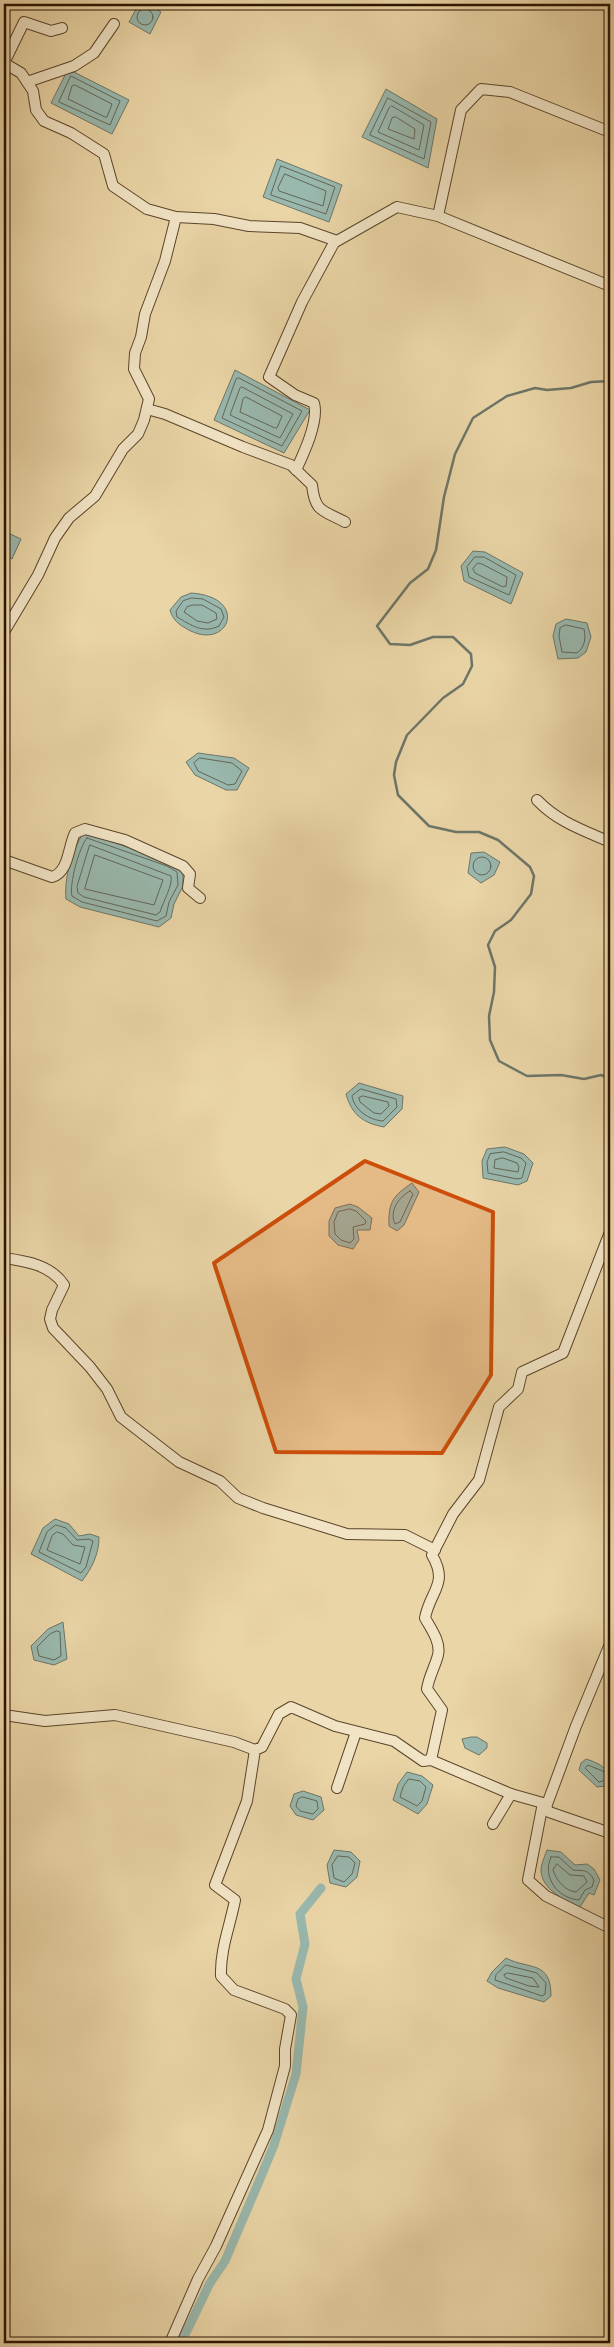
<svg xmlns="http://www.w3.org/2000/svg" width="614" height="2347" font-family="'Old Standard TT',serif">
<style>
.water{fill:#99b8ae;stroke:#6d7668}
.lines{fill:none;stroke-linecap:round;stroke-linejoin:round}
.shore{stroke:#626657;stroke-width:1}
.stream{stroke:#6d7668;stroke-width:2.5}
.canal{stroke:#99b8ae;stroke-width:9}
.minor-casing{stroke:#5b442a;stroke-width:12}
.minor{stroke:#f1e4c5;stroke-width:10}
.marked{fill:#cc4e0a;fill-opacity:0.2;stroke:#cc4e0a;stroke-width:4;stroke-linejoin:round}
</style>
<rect width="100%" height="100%" fill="#ead5a6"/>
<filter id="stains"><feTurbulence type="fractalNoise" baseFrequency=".004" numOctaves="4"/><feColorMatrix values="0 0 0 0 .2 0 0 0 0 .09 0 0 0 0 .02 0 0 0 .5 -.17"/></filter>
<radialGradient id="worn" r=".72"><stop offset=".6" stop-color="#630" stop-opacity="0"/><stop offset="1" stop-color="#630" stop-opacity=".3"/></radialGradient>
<g class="water">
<polygon points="139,4 147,4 161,12 150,34 129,22"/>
<polygon points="68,69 129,100 112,134 51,103"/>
<polygon points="386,89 437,119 428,168 362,137"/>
<polygon points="277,159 342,185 329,222 263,197"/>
<polygon points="235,370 310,410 284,453 214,420"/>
<polygon points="4,531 21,539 12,559 4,555"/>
<polygon points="473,551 485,552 523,573 511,604 464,581 461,566"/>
<path d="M191 593C251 597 228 653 187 629 178 624 173 620 170 610L181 597Z"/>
<polygon points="566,619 587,623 591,637 586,652 578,658 558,659 553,636 556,624"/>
<polygon points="198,753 234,758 249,768 237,790 226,790 195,775 186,762"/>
<path d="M84 832 170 862 183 869V886L174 904 171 918 159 927 80 907 66 899C64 878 72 850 84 832Z"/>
<polygon points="484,852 500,862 494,875 481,883 468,873 471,853"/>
<path d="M359 1083 403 1096 402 1109 384 1127C363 1123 352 1115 346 1094Z"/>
<polygon points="505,1147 524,1154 533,1163 527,1181 518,1185 483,1178 482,1161 487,1149"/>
<path d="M412 1183 419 1192 404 1225 397 1231 389 1226C388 1202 393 1196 412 1183Z"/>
<polygon points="350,1204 358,1207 372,1218 370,1230 357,1230 359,1240 353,1249 338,1245 329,1236 329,1221 335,1208"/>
<path d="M55 1519 69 1524 79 1536 90 1534 99 1537C99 1554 92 1568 82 1581L31 1554 43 1528Z"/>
<polygon points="63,1622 67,1659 54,1665 34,1660 31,1646 48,1629"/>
<polygon points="471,1737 477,1737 487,1743 487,1748 479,1755 465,1748 462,1739"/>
<path d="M586 1759C599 1763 614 1770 607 1786L597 1787 579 1770 581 1763Z"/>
<polygon points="407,1772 422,1776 433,1785 427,1804 418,1814 393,1800 398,1784"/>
<polygon points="303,1791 321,1797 324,1810 313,1820 296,1815 290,1806 294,1794"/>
<polygon points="334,1850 351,1852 360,1861 357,1877 346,1887 330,1883 327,1865"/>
<path d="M547 1850 561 1852 575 1865 587 1864 594 1869 600 1880 594 1895 589 1893 580 1907C565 1901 541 1889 541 1870 541 1864 545 1856 547 1850Z"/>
<path d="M506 1958C529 1970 551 1960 551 1996L544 2002 498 1988 487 1981 492 1972Z"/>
</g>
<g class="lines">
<g class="shore">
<circle cx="145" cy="17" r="8"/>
<polygon points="71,76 120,101 110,125 59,102"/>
<polygon points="75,85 112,104 107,117 105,117 68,99 72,86"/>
<polygon points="388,98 431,122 424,159 370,135"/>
<polygon points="392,106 424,125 419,150 378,132 389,108"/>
<polygon points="396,117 415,129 414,139 388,129 392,118"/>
<polygon points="281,166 335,187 326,214 271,195"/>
<polygon points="285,174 326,191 323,206 279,191 278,188"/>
<polygon points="239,378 302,411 282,446 222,418 236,379"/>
<polygon points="242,387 293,414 280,438 230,415 240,388"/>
<polygon points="246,397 282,416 277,428 275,428 240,412 243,399"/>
<polygon points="475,557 484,557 516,575 509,595 469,577 467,567"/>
<polygon points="478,563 482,564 507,577 506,586 503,587 475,573 473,569"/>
<path d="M192 598 203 599 221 609 224 617 219 626C203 634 191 625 177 617L176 611 183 601Z"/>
<polygon points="193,605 202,605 216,613 217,619 208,623 197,621 184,612 187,607"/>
<path d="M566 625 584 629C586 638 585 647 577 653L562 652 559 636 560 628Z"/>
<polygon points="200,758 232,763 242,771 235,784 228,785 198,771 194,763"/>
<path d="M87 838 167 866 177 872 178 885 169 902 166 916 157 921 82 902 72 896C69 885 79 847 87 838Z"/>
<path d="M90 845 171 876C173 885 163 902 160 912L156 915 84 897 78 893 77 887Z"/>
<polygon points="95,855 163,880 154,905 85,889"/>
<circle cx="482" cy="866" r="9"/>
<path d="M361 1089 396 1099 397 1107 383 1121C369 1120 354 1110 352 1096Z"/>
<polygon points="363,1096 388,1102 389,1106 381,1114 374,1113 360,1102 359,1098"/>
<polygon points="504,1152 521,1158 526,1163 522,1178 517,1179 488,1173 487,1162 490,1154"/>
<polygon points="503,1158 517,1163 519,1167 518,1172 494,1168 495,1160"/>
<path d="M410 1191 413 1194 400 1222 395 1224C389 1211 398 1198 410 1191Z"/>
<polygon points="350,1209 356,1211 366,1221 365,1224 353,1227 354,1239 350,1243 341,1240 335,1234 334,1222 338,1212"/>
<polygon points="56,1525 66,1528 77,1540 89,1539 93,1541 86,1567 81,1573 39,1552 47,1532"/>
<polygon points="57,1532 63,1534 73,1545 85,1547 80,1564 47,1550 52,1536"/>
<polygon points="57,1631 60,1632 61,1656 54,1660 39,1656 37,1647 50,1634"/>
<polyline points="610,1774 588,1765 585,1768 599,1782 610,1779"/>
<polygon points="409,1779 420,1781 426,1787 422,1801 417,1806 400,1797 403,1787"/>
<polygon points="303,1797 317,1801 318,1809 313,1814 300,1811 296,1806 298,1799"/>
<polygon points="338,1856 349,1857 355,1863 352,1874 344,1882 334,1878 332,1865"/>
<path d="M551 1857H559L573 1870C584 1871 588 1869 594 1880L592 1887 585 1890 579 1900C557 1898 542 1877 551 1857Z"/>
<path d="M557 1864 570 1875 584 1876 587 1882 576 1892C565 1891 556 1880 553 1870Z"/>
<polygon points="506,1965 537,1973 546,1983 545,1994 542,1996 495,1980 496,1975"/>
<polygon points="508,1973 533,1978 539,1987 529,1986 506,1978 504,1975"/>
</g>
<polyline class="stream" points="610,381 591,382 571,388 547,390 535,388 507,396 473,418 455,454 444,497 436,550 428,569 410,583 377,626 390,644 410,645 433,637 453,637 471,654 472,666 463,684 443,698 407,735 396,762 394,775 398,795 429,826 456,832 479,832 498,840 530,867 534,876 531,894 511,920 495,931 488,945 495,967 494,992 489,1016 490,1040 499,1061 527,1076 561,1075 584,1079 601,1075 610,1079"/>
<polyline class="canal" points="181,2343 210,2283 225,2261 260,2179 274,2145 296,2074 303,2007 296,1979 305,1944 300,1914 321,1888"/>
<defs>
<g id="minor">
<polyline points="4,63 21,73 33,91 36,110 44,121 71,133 104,154 113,186 147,209 176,217 214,219 249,226 300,228 337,241 397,207 438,216 610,286"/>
<polyline points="4,63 24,22 51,31 62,28"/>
<polyline points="27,82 74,66 94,53 114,24"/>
<polyline points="438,216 461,110 481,89 510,92 610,132"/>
<path d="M147 409 165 414 243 447 291 465 312 485C315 513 323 510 345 522"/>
<path d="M296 470C304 453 319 421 314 403L295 395 269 377 302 302 335 241"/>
<polyline points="4,632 38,575 55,538 69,518 95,496 123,449 138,434 144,420 149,399 134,369 135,353 141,337 145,314 165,261 176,217"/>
<path d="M537 800C558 822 583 830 610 842"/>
<path d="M4 860 52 877C69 872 68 847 75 833L85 829 125 840 183 866 190 874 188 888 200 898"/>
<path d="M4 1258C26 1261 51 1265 64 1285L52 1310 50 1319 53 1328 90 1367 107 1389 121 1417 179 1462 220 1481 238 1498 263 1508 347 1534 405 1535 435 1550"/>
<polyline points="4,1715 45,1721 115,1715 234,1742 255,1750"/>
<path d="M431 1760 442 1710 427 1689C429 1676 435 1667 438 1655 441 1642 431 1629 425 1618 430 1591 449 1584 432 1555L453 1514 479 1480 499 1407 518 1389 522 1372 563 1353 610 1232"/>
<polyline points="337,1788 356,1732"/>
<polyline points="543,1803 528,1880 546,1896 610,1928"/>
<polyline points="546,1807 576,1726 610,1644"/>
<polyline points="493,1824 511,1794"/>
<path d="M170 2343 198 2279 216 2246 268 2130 285 2066V2049L291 2015 285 2009 234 1990 221 1976C220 1950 230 1926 235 1900L215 1885 247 1801 255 1750 262 1747 279 1714 291 1707 335 1726 394 1741 423 1761 431 1760 511 1794 543 1803 549 1812 610 1833"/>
</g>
</defs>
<use href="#minor" class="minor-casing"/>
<use href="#minor" class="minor"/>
</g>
<path class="marked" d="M365 1161 493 1212 491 1375 442 1453 276 1452 214 1263Z"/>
<rect width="614" height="2347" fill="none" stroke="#ead5a6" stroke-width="20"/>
<rect x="5" y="5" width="604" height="2337" fill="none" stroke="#2b1300" stroke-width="2.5"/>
<rect x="10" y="10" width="594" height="2327" fill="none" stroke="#2b1300"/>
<rect width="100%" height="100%" filter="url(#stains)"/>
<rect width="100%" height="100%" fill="url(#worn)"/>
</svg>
